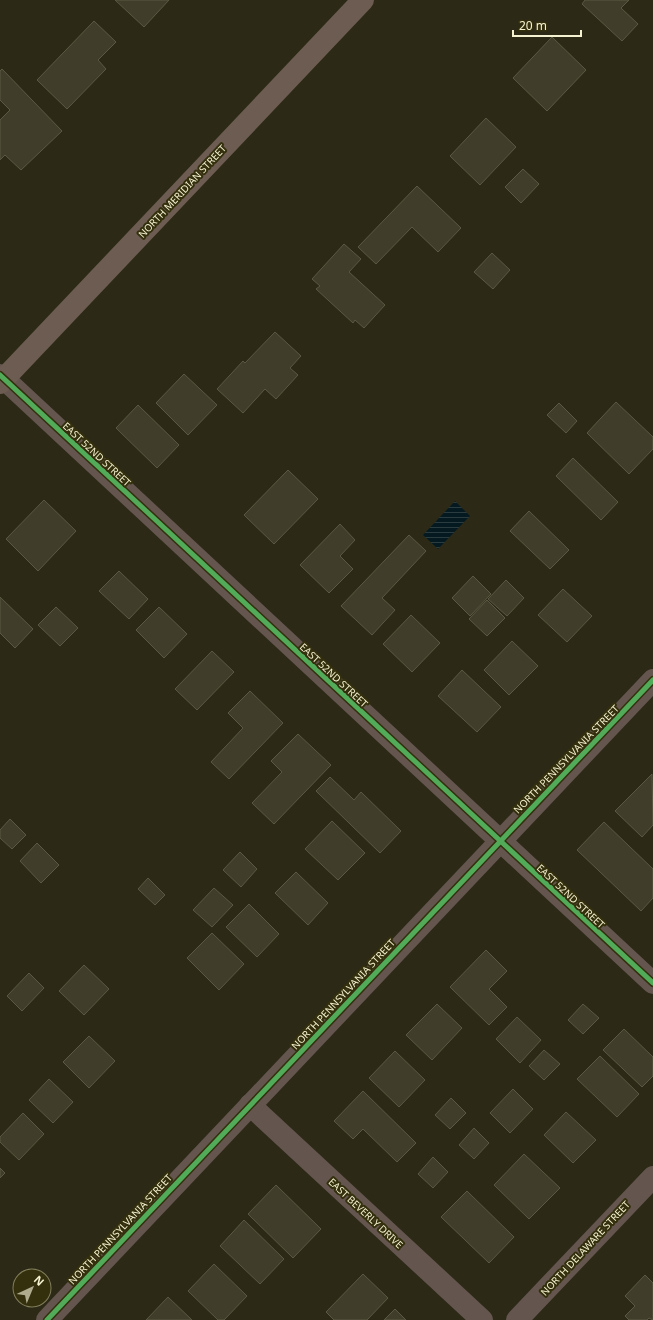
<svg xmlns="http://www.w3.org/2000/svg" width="653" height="1320" font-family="'Noto Sans',sans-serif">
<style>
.water{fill:url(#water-rules)}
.building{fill:#403e2b;stroke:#5b5843}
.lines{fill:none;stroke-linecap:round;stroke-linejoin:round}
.minor{stroke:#64564e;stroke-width:22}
.tertiary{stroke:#64564e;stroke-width:22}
.primary{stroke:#6d5c51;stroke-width:22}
.cycleway-casing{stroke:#34300e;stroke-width:8}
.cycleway{stroke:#51ab58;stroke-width:5}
.labels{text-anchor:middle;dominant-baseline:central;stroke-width:4;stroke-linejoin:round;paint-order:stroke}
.street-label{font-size:10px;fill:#f5f2d1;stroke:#34300e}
</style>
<defs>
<pattern id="water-rules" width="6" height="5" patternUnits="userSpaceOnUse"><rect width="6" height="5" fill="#051a20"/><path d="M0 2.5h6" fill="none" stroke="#2a3c3f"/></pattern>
</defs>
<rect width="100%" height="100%" fill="#2c2916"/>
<polygon class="water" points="455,501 470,516 438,549 423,535"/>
<g class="building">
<polygon points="115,0 169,0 144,27"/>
<polygon points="585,0 629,0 621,8 638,24 622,41 582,4"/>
<polygon points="94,21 116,42 98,60 106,69 67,109 37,80"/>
<polygon points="552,37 586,70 547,111 513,78"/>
<polygon points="2,69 62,131 21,170 5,155 0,160 0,120 10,110 0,100 0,71"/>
<polygon points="486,118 516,147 480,185 450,156"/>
<polygon points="523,169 539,184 521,203 505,187"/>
<polygon points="417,186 461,228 438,252 412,227 376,264 358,247"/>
<polygon points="344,244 361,259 349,272 385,305 364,328 355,320 353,323 316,289 320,286 312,279"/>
<polygon points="492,253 510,270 493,289 474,272"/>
<polygon points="275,332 301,356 290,368 298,375 276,399 265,389 243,413 217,389 243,361 245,363"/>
<polygon points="184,374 217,405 188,435 156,403"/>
<polygon points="616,402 653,437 653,449 629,474 587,433"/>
<polygon points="559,403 577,421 566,433 547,415"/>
<polygon points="138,405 179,445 157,468 116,428"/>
<polygon points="573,458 618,502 601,520 556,476"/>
<polygon points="288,470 318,499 274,544 244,515"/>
<polygon points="44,500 76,531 38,571 6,539"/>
<polygon points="529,511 569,550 550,569 510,531"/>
<polygon points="340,524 355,540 340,556 353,569 329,593 300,565"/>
<polygon points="409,535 426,551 382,598 395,610 372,635 341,606"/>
<polygon points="119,571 148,599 129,619 99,591"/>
<polygon points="473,576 491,594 470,616 452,598"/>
<polygon points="506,580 524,598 507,616 488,599"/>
<polygon points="563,589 592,616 567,642 538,615"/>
<polygon points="0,597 33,629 15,648 0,633"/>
<polygon points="487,600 505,618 487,636 469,619"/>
<polygon points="56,607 78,628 60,646 38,625"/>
<polygon points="159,607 187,634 164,658 136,630"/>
<polygon points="411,615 440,643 412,672 383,644"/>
<polygon points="512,641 538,666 509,695 484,670"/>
<polygon points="212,651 234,672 197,710 175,689"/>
<polygon points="462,670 501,707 477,732 438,696"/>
<polygon points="250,691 283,723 229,779 211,762 243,728 228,713"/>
<polygon points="298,734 331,765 274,824 252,803 282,772 271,761"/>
<polygon points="652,774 653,825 642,837 615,811"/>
<polygon points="330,777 354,800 361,792 401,831 380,853 316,791"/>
<polygon points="10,819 26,835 12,849 0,838 0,830"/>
<polygon points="332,821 365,853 338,880 305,849"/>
<polygon points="604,822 653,869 653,898 641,911 577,850"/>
<polygon points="37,843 59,865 41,883 20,861"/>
<polygon points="240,852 257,869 241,887 223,870"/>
<polygon points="296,872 328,903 308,925 275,893"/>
<polygon points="148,878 165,895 155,905 138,889"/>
<polygon points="214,888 233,905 212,927 193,910"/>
<polygon points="249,904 279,934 257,957 226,927"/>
<polygon points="212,933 244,964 219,990 187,958"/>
<polygon points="486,950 507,971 489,989 507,1007 489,1025 450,987"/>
<polygon points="84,965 109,989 84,1015 59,991"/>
<polygon points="29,973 44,988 22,1011 7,996"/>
<polygon points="437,1004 462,1028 432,1060 406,1035"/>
<polygon points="583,1004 599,1018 583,1034 568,1020"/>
<polygon points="517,1017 541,1040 520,1063 496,1039"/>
<polygon points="624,1029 653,1057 653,1076 642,1087 603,1050"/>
<polygon points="89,1036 115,1061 89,1088 63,1062"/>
<polygon points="544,1050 560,1064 544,1080 529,1066"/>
<polygon points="395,1051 425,1080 399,1107 369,1078"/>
<polygon points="600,1056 639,1094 617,1117 577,1079"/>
<polygon points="49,1079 73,1102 53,1123 29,1100"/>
<polygon points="513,1089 533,1109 510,1133 490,1113"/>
<polygon points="363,1091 416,1143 397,1162 363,1129 353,1139 334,1121"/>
<polygon points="451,1098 466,1113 450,1129 435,1115"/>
<polygon points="566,1112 596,1140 573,1163 544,1135"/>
<polygon points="23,1113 44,1134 19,1160 0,1142 0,1137"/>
<polygon points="474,1128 489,1143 474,1159 459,1145"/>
<polygon points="524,1154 560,1188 529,1219 494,1185"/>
<polygon points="433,1157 448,1172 433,1188 418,1174"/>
<polygon points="0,1168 5,1173 0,1178"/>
<polygon points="276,1185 321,1229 293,1258 248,1214"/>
<polygon points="467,1191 514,1237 489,1263 441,1217"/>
<polygon points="244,1220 284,1259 260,1284 220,1246"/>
<polygon points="214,1264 247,1296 224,1320 218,1320 188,1291"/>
<polygon points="363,1274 388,1298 367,1320 334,1320 326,1312"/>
<polygon points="645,1275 653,1283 653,1320 649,1318 647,1320 629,1320 625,1316 635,1306 625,1296"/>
<polygon points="168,1297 192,1320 146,1320"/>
<polygon points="395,1309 406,1320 384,1320"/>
</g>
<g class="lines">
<g class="minor">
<polyline points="250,1105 482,1320"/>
<polyline points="47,1320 653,680"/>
<polyline points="517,1320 653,1177"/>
</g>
<polyline class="tertiary" points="0,375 653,983"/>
<polyline class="primary" points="0,383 363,0"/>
<defs>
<g id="cycleway">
<polyline points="0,375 653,983"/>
<polyline points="47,1320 653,680"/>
</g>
</defs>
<use href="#cycleway" class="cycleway-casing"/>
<use href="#cycleway" class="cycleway"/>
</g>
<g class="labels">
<g class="street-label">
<text transform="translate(182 191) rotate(-47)">NORTH MERIDIAN STREET</text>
<text transform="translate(97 454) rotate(43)">EAST 52ND STREET</text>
<text transform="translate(334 675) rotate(43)">EAST 52ND STREET</text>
<text transform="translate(566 759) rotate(-46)">NORTH PENNSYLVANIA STREET</text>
<text transform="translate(571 896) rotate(43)">EAST 52ND STREET</text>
<text transform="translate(343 994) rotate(-47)">NORTH PENNSYLVANIA STREET</text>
<text transform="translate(366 1213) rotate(43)">EAST BEVERLY DRIVE</text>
<text transform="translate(120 1229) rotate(-47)">NORTH PENNSYLVANIA STREET</text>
<text transform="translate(585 1248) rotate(-47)">NORTH DELAWARE STREET</text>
</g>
</g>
<g transform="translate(32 1288) rotate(44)"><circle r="19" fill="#34300e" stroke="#817e5c"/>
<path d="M0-3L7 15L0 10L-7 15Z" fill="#afac90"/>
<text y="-6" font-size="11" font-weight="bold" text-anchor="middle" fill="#f5f2d1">N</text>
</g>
<path d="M513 30v6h68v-6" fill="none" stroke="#f5f2d1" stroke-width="2"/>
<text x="519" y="30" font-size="12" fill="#f5f2d1" stroke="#34300e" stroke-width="3" paint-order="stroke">20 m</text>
</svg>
